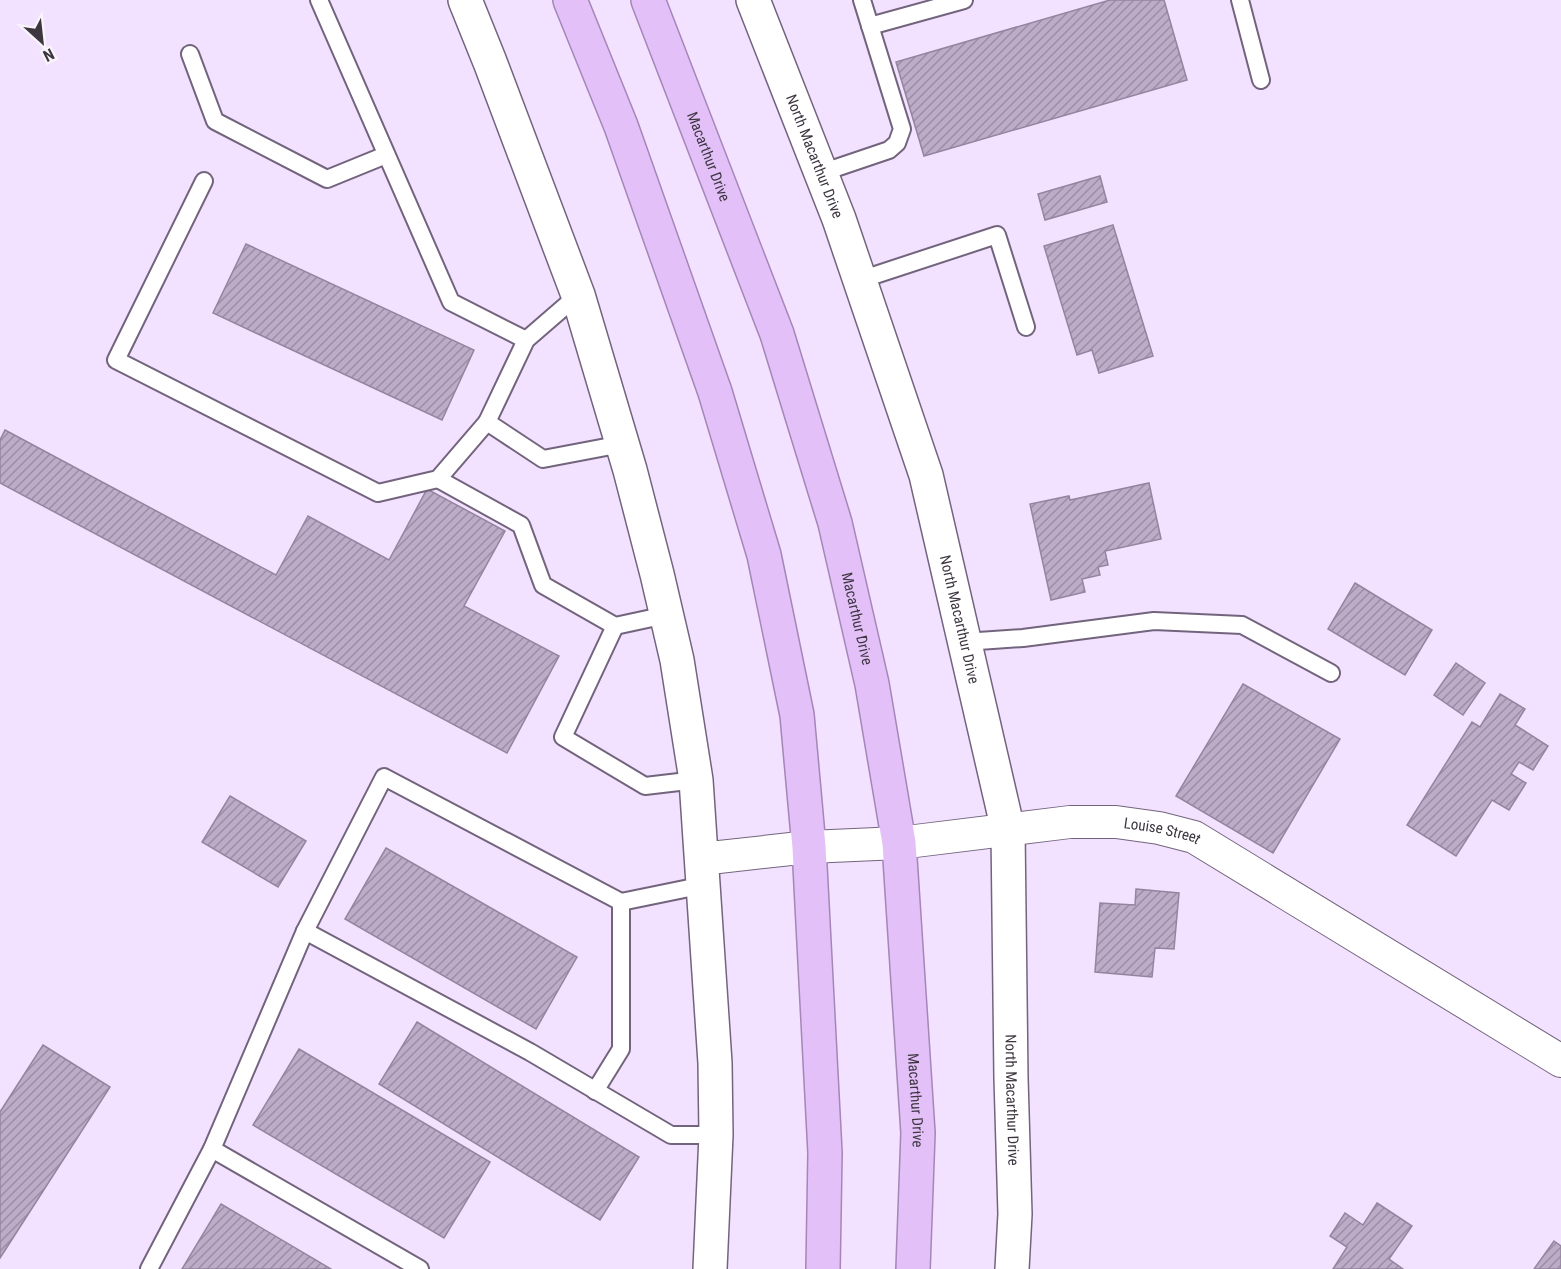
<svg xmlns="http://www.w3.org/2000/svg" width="1561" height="1269" font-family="'Roboto Condensed',sans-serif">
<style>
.building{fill:url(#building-hatch);stroke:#95849f;stroke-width:1.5}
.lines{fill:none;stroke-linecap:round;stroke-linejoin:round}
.service-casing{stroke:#73647d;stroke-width:20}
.minor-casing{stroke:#73647d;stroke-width:34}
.tertiary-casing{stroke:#73647d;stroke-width:36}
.trunk-casing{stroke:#a486b7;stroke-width:36}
.service{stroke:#fff;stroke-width:16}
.minor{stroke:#fff;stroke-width:32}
.tertiary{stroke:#fff;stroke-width:33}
.trunk{stroke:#e3c0f8;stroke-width:33}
.labels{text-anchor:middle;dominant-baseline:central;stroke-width:6;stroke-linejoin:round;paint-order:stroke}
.street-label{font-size:15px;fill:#3d3641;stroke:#f9f5fb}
</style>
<defs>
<pattern id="building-hatch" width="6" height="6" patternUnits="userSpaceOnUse" patternTransform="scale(1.5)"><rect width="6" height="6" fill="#bdacc8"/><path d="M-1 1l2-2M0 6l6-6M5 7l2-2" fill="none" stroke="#9b8da4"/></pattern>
</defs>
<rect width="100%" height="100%" fill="#f3e2ff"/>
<g class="building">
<polygon points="1110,0 1164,0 1187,80 924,156 896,62"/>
<polygon points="1100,176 1107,202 1045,220 1038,194"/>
<polygon points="1113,225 1153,356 1099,373 1092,350 1077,355 1044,246"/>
<polygon points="246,244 474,350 442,420 213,313"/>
<polygon points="5,430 276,575 308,516 389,560 427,489 505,531 464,606 559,656 507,753 0,483 0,440"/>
<polygon points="1149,483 1161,539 1105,551 1108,565 1098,567 1100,575 1082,579 1085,592 1051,600 1030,504 1069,496 1070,500"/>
<polygon points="1355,583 1432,630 1405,675 1328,629"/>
<polygon points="1456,663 1485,683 1463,715 1434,695"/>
<polygon points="1243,684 1340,739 1273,853 1176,796"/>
<polygon points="1500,694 1525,709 1515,725 1548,746 1533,770 1519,762 1511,774 1526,783 1509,810 1492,800 1456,856 1407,825 1472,722 1480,727"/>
<polygon points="230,796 306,841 278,887 202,842"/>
<polygon points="386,848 577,957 536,1029 345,919"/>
<polygon points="1136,889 1179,893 1174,949 1155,948 1152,977 1095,972 1100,903 1135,905"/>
<polygon points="417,1022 639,1157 600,1220 379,1084"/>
<polygon points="43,1045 110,1087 0,1258 0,1112"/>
<polygon points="299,1049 490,1162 444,1238 253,1125"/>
<polygon points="1377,1203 1412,1226 1389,1259 1403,1269 1333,1269 1347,1247 1330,1236 1345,1213 1363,1225"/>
<polygon points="221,1204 331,1269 182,1269"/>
<polygon points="1554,1241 1561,1246 1561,1269 1534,1269"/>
</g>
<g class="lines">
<defs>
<g id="service">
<polyline points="319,0 451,302 526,340"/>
<polyline points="1240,0 1261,80"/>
<polyline points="870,26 964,0"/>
<polyline points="190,54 215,121 327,179 386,155"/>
<polyline points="821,173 889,150 897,143 902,129 862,0"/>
<polyline points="204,181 116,360 378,493 438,479 487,422"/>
<polyline points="860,280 997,235 1026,327"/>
<polyline points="578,295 526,340 487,422 543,459 622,444"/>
<polyline points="438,479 521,525 543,585 615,626 666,615"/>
<polyline points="615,626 563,737 645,786 696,780"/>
<polyline points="964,642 1023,638 1154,621 1242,625 1331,673"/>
<polyline points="305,931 530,1052 671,1135 716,1135"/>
<polyline points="595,1091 621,1049 621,902"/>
<polyline points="212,1149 420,1269"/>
<polyline points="149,1269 212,1149 305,931 384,777 621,902 704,885"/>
</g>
<g id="minor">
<path id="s1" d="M701 859 809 847 899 843 1070 822H1116L1159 828 1194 837 1561 1061"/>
</g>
<g id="tertiary">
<polyline points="465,0 490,62 578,295 630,470 657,574 677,660 696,780 715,1063 716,1135 710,1269"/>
<path id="s2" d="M753 0 839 219 926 475 1008 830 1011 1078 1015 1214 1012 1269"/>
</g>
<g id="trunk">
<polyline points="570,0 621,126 715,392 764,555 797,715 809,847 825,1153 823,1269"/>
<path id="s3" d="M648 0 777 334 835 523 872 684 899 843 918 1133 913 1269"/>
</g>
</defs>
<use href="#service" class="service-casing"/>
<use href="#minor" class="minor-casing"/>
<use href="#tertiary" class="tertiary-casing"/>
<use href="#trunk" class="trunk-casing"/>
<use href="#service" class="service"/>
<use href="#minor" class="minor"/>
<use href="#tertiary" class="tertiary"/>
<use href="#trunk" class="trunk"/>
</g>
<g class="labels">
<g class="street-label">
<text stroke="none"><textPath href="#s3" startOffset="168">Macarthur Drive</textPath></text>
<text stroke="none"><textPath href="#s2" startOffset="168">North Macarthur Drive</textPath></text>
<text stroke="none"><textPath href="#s3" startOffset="654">Macarthur Drive</textPath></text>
<text stroke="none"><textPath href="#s2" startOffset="654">North Macarthur Drive</textPath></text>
<text stroke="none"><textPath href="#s1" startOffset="464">Louise Street</textPath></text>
<text stroke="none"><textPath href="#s3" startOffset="1140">Macarthur Drive</textPath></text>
<text stroke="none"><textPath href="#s2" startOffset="1140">North Macarthur Drive</textPath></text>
</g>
</g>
<g transform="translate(42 42) rotate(153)" stroke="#f9f5fb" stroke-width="4.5" paint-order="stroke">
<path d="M0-4.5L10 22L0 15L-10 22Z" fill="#3d3641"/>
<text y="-9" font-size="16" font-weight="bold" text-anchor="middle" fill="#3d3641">N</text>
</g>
</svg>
